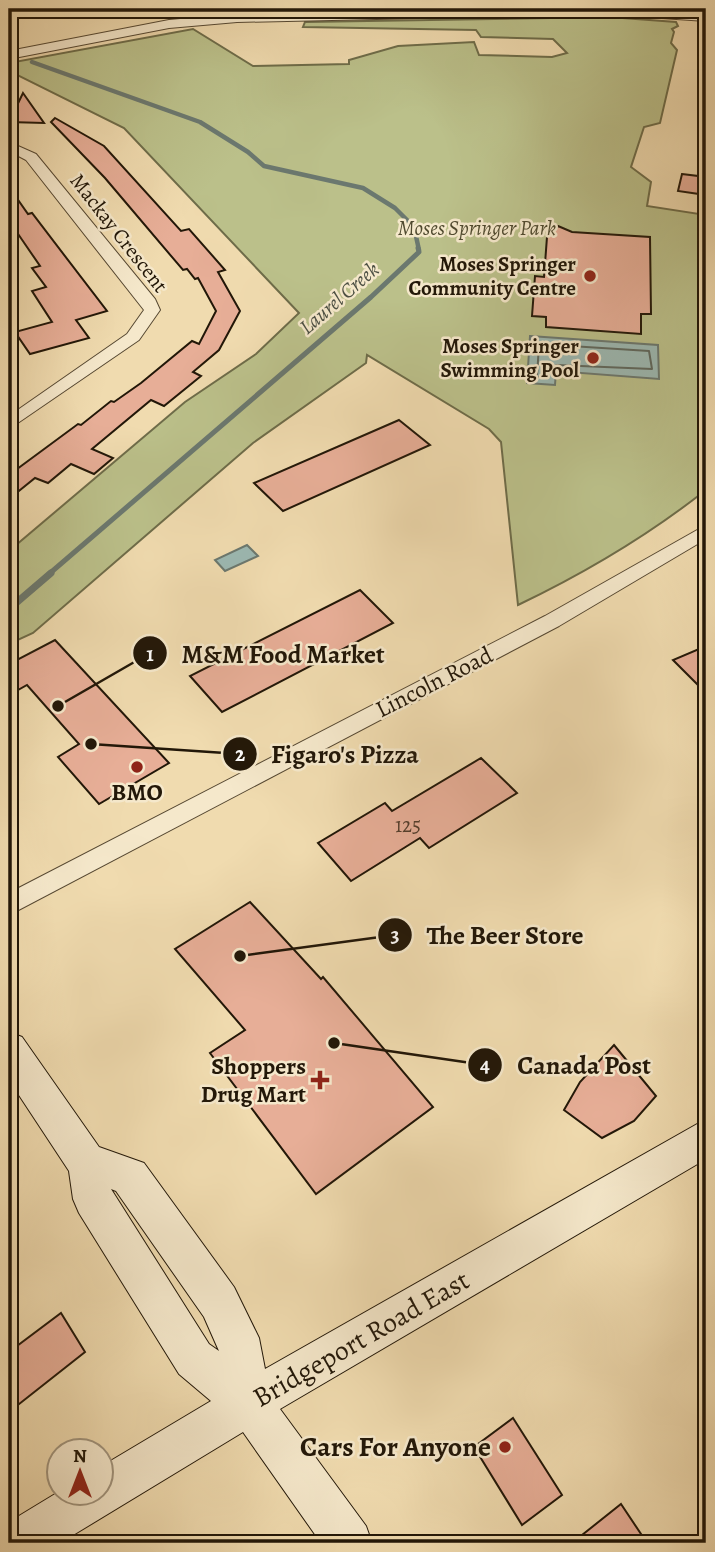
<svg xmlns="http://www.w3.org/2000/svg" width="715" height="1552" font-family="Alegreya,serif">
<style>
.green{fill:#bbc08a;stroke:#6e6c49;stroke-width:2}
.water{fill:#9cb9b3;stroke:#6b786f;stroke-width:2}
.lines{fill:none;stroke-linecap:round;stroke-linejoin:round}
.shore{stroke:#5f685e;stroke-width:2}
.stream-far2{stroke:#6b786f;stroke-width:4.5}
.stream-far1{stroke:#6b786f;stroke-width:5}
.stream{stroke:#6b786f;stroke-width:7}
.building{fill:#e7ae97;stroke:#221708;stroke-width:2}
.minor-casing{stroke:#564832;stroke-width:2}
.secondary-casing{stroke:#221708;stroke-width:2}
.minor{fill:#f5e8cb;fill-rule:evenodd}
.secondary{fill:#f5e8cb;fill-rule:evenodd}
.poi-dot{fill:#8f2418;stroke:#f5e8cb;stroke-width:2.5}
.labels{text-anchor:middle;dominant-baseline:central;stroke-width:5;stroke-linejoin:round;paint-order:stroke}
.far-park-label{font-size:21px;font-style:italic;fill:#504a2f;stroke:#f5e8cb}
.far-street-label{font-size:21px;fill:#221708;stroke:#f5e8cb}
.far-poi-label{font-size:21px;font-weight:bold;fill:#221708;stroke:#f5e8cb;text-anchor:end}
.far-water-label{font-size:21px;font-style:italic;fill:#4d5044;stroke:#f5e8cb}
.number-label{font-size:21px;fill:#533d2c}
.street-label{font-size:24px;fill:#221708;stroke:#f5e8cb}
.poi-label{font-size:24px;font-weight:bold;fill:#221708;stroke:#f5e8cb}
.near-street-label{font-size:28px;fill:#221708;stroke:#f5e8cb}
.near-poi-label{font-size:28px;font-weight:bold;fill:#221708;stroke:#f5e8cb;text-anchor:end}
.leader{fill:none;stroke:#221708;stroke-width:2.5}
.callout-dot{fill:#221708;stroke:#f5e8cb;stroke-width:2.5}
.mark-label{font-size:21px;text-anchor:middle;font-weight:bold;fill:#fff}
.callout-label{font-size:26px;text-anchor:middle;font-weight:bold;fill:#221708;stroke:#f5e8cb;stroke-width:5;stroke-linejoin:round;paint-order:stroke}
</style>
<rect width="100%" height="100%" fill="#f0dbaf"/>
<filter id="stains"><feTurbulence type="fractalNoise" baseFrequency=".00286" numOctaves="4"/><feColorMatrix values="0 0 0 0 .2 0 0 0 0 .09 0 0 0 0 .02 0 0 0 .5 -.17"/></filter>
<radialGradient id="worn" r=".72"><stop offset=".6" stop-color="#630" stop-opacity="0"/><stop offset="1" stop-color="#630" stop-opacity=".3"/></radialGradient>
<path class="green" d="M609 17 676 22 678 26 672 29 674 32 671 43 677 50 660 123 644 127 631 167 651 182 647 206 706 215V487L702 493C643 539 585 573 518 605L501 442 489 429 367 355 366 363 253 443 33 633 9 644V551L185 402 256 354 299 313 124 128 9 71V63L193 29 253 66 349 64V60L398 46 474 42 479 55 552 57 567 53 553 39 481 37 476 30 303 27 305 22Z"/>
<g class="water">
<polygon points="530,336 658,345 659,379 556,371 555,385 527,383"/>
<polygon points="247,545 258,556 225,571 215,560"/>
</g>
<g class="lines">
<polygon class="shore" points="539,344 649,351 652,369 557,365 551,368 547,377 537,377"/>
<polyline class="stream-far2" points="32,62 200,122 248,152 264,166 363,188 395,208 414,227 419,250"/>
<polyline class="stream-far1" points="49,574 371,297 419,252 418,248"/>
<polyline class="stream" points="9,609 51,573"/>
</g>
<g class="building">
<polygon points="23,93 44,123 9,122"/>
<polygon points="55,118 104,146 181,231 189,229 225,270 218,272 240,311 219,350 193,372 201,376 164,406 151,400 92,449 113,458 94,474 71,464 48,483 35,478 9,499 9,475 78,424 81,425 111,401 114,402 141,383 192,341 199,344 216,311 198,278 195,279 187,269 183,270 105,178 51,122"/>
<polygon points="682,174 706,177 706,195 678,191"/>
<polygon points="9,187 28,214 32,213 107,311 76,320 89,338 30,354 15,332 52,322 32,291 46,287 32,268 40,266 14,228 9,229"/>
<polygon points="558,226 572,232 650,237 651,314 641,314 641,334 546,327 546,317 532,316 535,276 544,277 547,237"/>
<polygon points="399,420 430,445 283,511 254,483"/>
<polygon points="360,590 393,623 222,712 190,676"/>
<polygon points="55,640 169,763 99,804 58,757 79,744 27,685 9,695 9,664"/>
<polygon points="706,646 706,693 673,660"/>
<polygon points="481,758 517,793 429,848 420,838 351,881 318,843 385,803 392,811"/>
<polygon points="250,902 321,979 323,977 433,1107 316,1194 210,1053 245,1030 175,949"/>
<polygon points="614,1045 656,1096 634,1121 602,1138 564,1110 580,1082"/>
<polygon points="61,1313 85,1352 9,1412 9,1352"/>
<polygon points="513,1418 562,1495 522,1525 474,1447"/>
<polygon points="621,1504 647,1543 572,1543"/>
</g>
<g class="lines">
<defs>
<g id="minor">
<polygon points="497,9 636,9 706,13 706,21 602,14 237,22 169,28 9,59 9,51 169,20 237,14"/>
<polygon points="9,142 36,154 155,299 160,310 139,340 9,429 9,416 127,334 144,310 26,160 9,151"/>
<polygon points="706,525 706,539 559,626 9,915 9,893 545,616"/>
</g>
<path id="secondary" d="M9 1032 22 1037 99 1147 144 1163 234 1287 259 1338 265 1369 706 1119V1159L280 1409 366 1526 372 1543H321L243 1432 60 1543H9V1522L60 1491 102 1492V1466L211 1401 179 1374 79 1213 73 1199 69 1171 9 1080ZM111 1189 116 1191 204 1317 219 1351 209 1344Z"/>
</defs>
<use href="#minor" class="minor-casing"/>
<use href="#secondary" class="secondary-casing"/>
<use href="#minor" class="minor"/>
<use href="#secondary" class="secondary"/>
</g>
<g class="poi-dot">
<circle cx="590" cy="276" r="7"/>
<circle cx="593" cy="358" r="7"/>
<circle cx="137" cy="767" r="7"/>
<path d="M316.5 1069.5h7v7h7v7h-7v7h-7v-7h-7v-7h7z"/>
<circle cx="505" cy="1447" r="7"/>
</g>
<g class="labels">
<g class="far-park-label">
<text x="477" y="228">Moses Springer Park</text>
</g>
<g class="far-street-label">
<text transform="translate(119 233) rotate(52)">Mackay Crescent</text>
</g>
<g class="far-poi-label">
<text x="576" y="264">Moses Springer<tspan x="576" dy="24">Community Centre</tspan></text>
<text x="579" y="346">Moses Springer<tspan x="579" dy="24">Swimming Pool</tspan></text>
</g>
<g class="far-water-label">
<text transform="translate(339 298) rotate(-41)">Laurel Creek</text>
</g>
<g class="number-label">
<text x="408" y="825">125</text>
</g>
<g class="street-label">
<text transform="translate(434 682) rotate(-27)">Lincoln Road</text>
</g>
<g class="poi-label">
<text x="137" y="792">BMO</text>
<text x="306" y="1066" text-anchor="end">Shoppers<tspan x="306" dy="28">Drug Mart</tspan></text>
</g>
<g class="near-street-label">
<text transform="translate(361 1339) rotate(-30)">Bridgeport Road East</text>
</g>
<g class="near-poi-label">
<text x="491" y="1447">Cars For Anyone</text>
</g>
</g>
<path class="leader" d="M58 706L150 653M91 744L240 754M240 956L395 935M334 1043L485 1065"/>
<g class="callout-dot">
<circle cx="58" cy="706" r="7"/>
<circle cx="91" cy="744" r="7"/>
<circle cx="240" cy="956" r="7"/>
<circle cx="334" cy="1043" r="7"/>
<circle cx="150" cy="653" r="18"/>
<circle cx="240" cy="754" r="18"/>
<circle cx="395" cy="935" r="18"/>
<circle cx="485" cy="1065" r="18"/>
</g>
<g class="mark-label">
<text x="150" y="661">1</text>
<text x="240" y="761">2</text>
<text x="395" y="942">3</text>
<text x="485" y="1072">4</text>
</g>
<g class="callout-label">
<text x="283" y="663">M&amp;M Food Market</text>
<text x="345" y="763">Figaro's Pizza</text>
<text x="505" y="944">The Beer Store</text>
<text x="584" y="1074">Canada Post</text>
</g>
<rect width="715" height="1552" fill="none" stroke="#f0dbaf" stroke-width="35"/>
<rect x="10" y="10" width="694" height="1531" fill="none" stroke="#221708" stroke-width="3.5"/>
<rect x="18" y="18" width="680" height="1517" fill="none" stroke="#221708" stroke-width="2"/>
<g transform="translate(80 1472)"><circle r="33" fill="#f5e8cb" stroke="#a1947d" stroke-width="2"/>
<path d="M0-5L12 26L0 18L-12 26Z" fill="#8f2418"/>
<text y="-10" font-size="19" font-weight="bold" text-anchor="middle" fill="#221708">N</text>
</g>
<rect width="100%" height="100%" filter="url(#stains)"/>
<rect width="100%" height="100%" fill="url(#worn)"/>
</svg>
